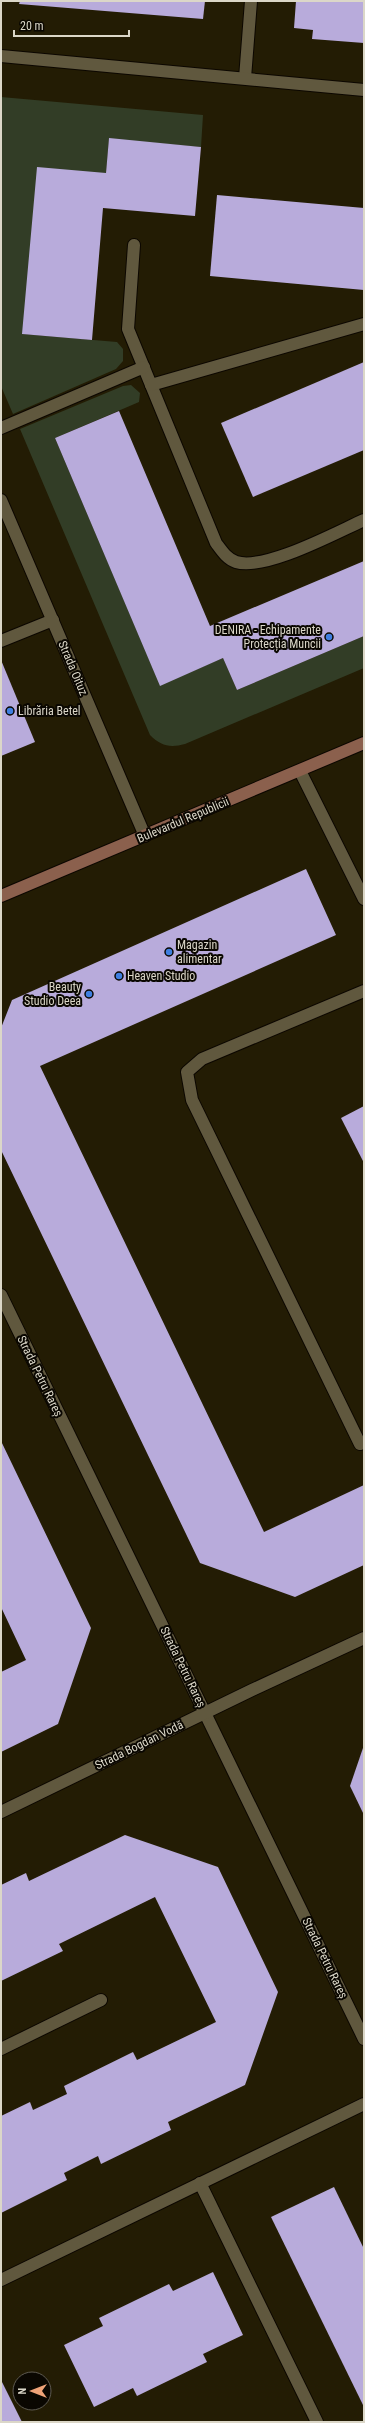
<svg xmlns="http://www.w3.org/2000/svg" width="365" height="2423" font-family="'Roboto Condensed',sans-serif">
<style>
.green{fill:#323d26}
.building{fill:#b8abdb}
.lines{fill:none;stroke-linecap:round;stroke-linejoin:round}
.lane-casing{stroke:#0c0700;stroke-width:14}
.street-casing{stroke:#0c0700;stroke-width:14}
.secondary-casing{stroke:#0c0700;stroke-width:14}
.lane{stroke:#60583e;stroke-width:12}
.street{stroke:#60583e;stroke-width:12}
.secondary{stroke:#8b604d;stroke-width:12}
.shop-dot{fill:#3f7fe0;stroke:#0a0701;stroke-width:1.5}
.labels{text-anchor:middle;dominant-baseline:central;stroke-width:4;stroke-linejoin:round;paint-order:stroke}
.poi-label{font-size:12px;fill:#dbd7c8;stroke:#0a0701;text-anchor:start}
.street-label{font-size:12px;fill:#dbd7c8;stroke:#0a0701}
</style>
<rect width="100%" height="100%" fill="#231c04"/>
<g class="green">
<polygon points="1,97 203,115 201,147 109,139 106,173 23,334 117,342 123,349 123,361 116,369 13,414 1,386"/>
<path d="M131 385 140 393 139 402 55 438 160 685 223 658 237 690 364 636V668L185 744C170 748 161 746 150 735L20 429 123 386Z"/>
</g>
<g class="building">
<polygon points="20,1 205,1 203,19 19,4"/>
<polygon points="296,1 364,1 364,43 312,39 313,30 294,28"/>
<polygon points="109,138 201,147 195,216 103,208 92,340 22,334 37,167 106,173"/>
<polygon points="217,195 364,208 364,290 210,276"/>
<polygon points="364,362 364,450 253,497 221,423"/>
<polygon points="119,411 210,626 364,561 364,636 237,690 223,658 160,686 55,438"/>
<polygon points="1,660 35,742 1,756"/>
<polygon points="306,869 336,935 40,1066 264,1532 364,1485 364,1565 295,1597 200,1563 1,1150 1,1028 12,1000"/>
<polygon points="364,1106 364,1163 341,1118"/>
<polygon points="1,1441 91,1628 58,1724 1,1752 1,1672 26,1660 1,1607"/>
<polygon points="364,1745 364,1815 350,1786"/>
<polygon points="125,1835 218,1867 278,1992 245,2085 168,2122 171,2130 101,2164 98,2156 64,2173 67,2180 1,2213 1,2116 30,2102 33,2110 67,2094 64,2086 133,2052 137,2060 216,2022 155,1897 59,1944 63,1951 1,1981 1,1885 26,1873 29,1881"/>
<polygon points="334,2187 364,2249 364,2407 271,2217"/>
<polygon points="213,2272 243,2335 203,2354 207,2362 137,2396 133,2388 94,2407 64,2345 103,2326 99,2318 169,2284 173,2291"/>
<polygon points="1,2380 22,2422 1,2422"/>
</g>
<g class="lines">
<defs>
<g id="lane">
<polyline points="245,78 251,1"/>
<path d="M134 245 128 329 216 543C222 551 227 559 236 562 265 571 335 533 364 520"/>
<polyline points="151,385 364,324"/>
<polyline points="1,428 144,367"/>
<polyline points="1,641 53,620"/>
<polyline points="360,1444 192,1100 187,1072 202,1059 364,991"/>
<polyline points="1,2049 101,2000"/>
<polyline points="200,2183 317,2422"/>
<polyline points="1,2280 364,2104"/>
</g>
<g id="street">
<polyline points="1,56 364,90"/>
<polyline points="1,500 145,836"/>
<polyline points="300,771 364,899"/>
<polyline points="1,1295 364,2039"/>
<polyline points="1,1812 252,1690 364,1638"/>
</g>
<polyline id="secondary" points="1,896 364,743"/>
</defs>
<use href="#lane" class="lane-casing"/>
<use href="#street" class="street-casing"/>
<use href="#secondary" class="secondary-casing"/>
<use href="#lane" class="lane"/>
<use href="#street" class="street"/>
<use href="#secondary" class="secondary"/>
</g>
<g class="shop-dot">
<circle cx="329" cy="637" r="4"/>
<circle cx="10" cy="711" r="4"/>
<circle cx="169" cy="952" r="4"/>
<circle cx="119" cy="976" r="4"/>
<circle cx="89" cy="994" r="4"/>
</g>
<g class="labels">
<g class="poi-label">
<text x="321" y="630" text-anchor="end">DENIRA - Echipamente<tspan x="321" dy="14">Protecția Muncii</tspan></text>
<text x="18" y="711">Librăria Betel</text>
<text x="177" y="945">Magazin<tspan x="177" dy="14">alimentar</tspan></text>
<text x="127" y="976">Heaven Studio</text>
<text x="81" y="987" text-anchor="end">Beauty<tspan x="81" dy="14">Studio Deea</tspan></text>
</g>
<g class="street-label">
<text transform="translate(73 668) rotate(67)">Strada Oituz</text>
<text transform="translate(183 820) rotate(-23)">Bulevardul Republicii</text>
<text transform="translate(40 1376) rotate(64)">Strada Petru Rareș</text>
<text transform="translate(183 1667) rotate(64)">Strada Petru Rareș</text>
<text transform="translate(139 1745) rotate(-26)">Strada Bogdan Vodă</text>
<text transform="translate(325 1958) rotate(64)">Strada Petru Rareș</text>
</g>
</g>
<rect width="365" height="2423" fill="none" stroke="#dbd7c8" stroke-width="4"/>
<g transform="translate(32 2391) rotate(270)"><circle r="19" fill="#0a0701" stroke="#5e5a51"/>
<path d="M0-3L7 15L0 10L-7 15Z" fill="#efa378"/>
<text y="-6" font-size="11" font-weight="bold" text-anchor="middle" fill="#dbd7c8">N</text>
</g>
<path d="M14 30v6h115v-6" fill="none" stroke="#dbd7c8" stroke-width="2"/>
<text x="20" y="30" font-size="12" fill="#dbd7c8" stroke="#0a0701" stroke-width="3" paint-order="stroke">20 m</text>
</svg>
